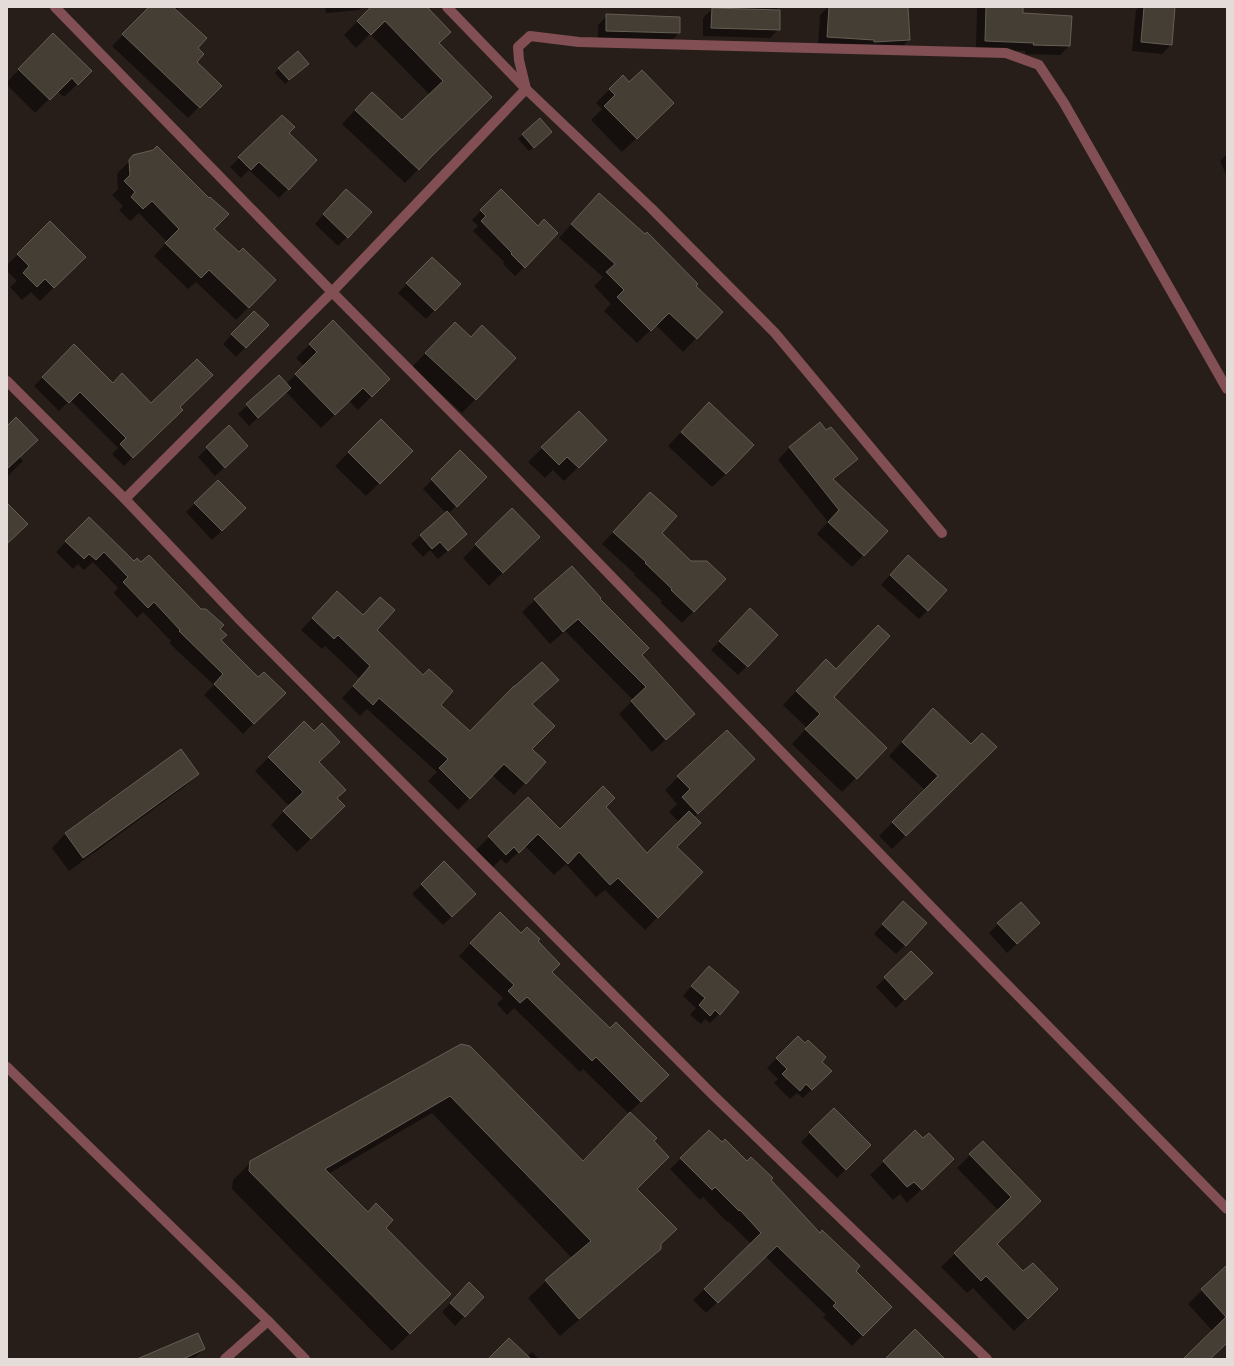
<svg xmlns="http://www.w3.org/2000/svg" width="1234" height="1366" font-family="'Source Serif 4',serif">
<style>
.shadow{fill:#0007}
.building{fill:#443e34;stroke:#655e54}
.lines{fill:none;stroke-linecap:round;stroke-linejoin:round}
.service{stroke:#814f54;stroke-width:10}
.minor{stroke:#814f54;stroke-width:10}
.tertiary{stroke:#814f54;stroke-width:10}
</style>
<rect width="100%" height="100%" fill="#281e19"/>
<g class="shadow">
<polygon points="147,7 181,7 176,11 196,48 196,62 220,86 188,118 112,46 149,9"/>
<polygon points="325,7 362,7 359,10 326,13"/>
<polygon points="372,7 426,7 438,43 491,97 428,159 405,183 342,124 358,107 402,122 430,95 370,34 356,48 344,35"/>
<polygon points="725,7 777,7 779,29 770,38 703,36 703,18 712,9 725,9"/>
<polygon points="828,7 907,7 909,40 900,49 818,46 820,15"/>
<polygon points="979,7 1022,7 1022,14 1069,46 1060,55 1025,54 1025,51 976,50 977,9"/>
<polygon points="1139,7 1174,7 1171,45 1162,54 1132,51 1136,10"/>
<polygon points="607,16 679,18 679,33 670,42 598,40 598,25"/>
<polygon points="53,35 91,71 64,97 57,91 35,113 7,85 7,82"/>
<polygon points="303,68 285,84 275,73 279,69"/>
<polygon points="629,83 673,103 622,152 591,120 602,109 596,103 610,89"/>
<polygon points="282,116 287,133 316,160 279,198 249,170 241,178 230,167"/>
<polygon points="540,120 546,136 529,151 518,139"/>
<polygon points="1227,154 1227,177 1220,161"/>
<polygon points="134,156 209,199 213,229 239,253 275,280 236,320 196,282 188,289 154,256 167,242 139,213 130,221 119,210 123,206 112,195 118,189 117,174"/>
<polygon points="501,190 524,267 515,276 503,264 504,262 473,231 478,226 472,220"/>
<polygon points="337,199 347,237 338,246 315,224"/>
<polygon points="586,208 694,286 721,312 683,352 656,325 637,343 604,311 611,304 594,286 603,277 559,238"/>
<polygon points="50,222 85,257 40,301 31,292 22,300 10,287 17,281 7,271 7,265"/>
<polygon points="432,258 435,310 426,319 398,293"/>
<polygon points="245,321 267,325 236,357 223,344"/>
<polygon points="333,322 389,379 358,410 349,401 321,428 286,392 249,426 238,414 279,376 286,384 304,366 296,358"/>
<polygon points="441,337 470,338 515,358 462,413 412,367"/>
<polygon points="74,346 113,384 151,404 179,407 181,410 124,466 112,454 118,448 70,400 59,411 34,386"/>
<polygon points="579,412 606,440 564,481 553,470 545,478 528,462"/>
<polygon points="695,417 726,474 712,487 668,446"/>
<polygon points="381,421 412,451 366,496 335,466"/>
<polygon points="820,424 856,459 833,480 863,555 852,567 817,534 828,522 778,460 789,448"/>
<polygon points="7,427 19,457 23,461 7,477"/>
<polygon points="229,427 238,455 215,476 198,457"/>
<polygon points="460,452 486,477 448,514 457,543 438,559 430,550 423,557 411,544 446,513 423,489"/>
<polygon points="218,481 245,508 212,540 186,512"/>
<polygon points="650,493 661,533 691,562 725,579 682,623 660,602 662,601 634,575 635,574 602,544"/>
<polygon points="89,518 134,562 219,629 220,640 258,679 284,693 243,734 204,695 214,685 169,643 171,641 143,612 137,618 114,593 118,588 93,562 84,570 78,564 73,569 56,552"/>
<polygon points="476,545 525,551 489,586 463,558"/>
<polygon points="899,565 928,610 919,619 881,585"/>
<polygon points="599,599 641,655 694,714 652,752 619,714 633,700 565,631 550,644 522,612 535,600"/>
<polygon points="326,604 376,631 440,705 470,732 531,704 530,749 544,762 514,795 492,775 458,810 428,781 437,772 367,709 360,716 342,698 360,679 325,646 322,649 301,630"/>
<polygon points="741,619 777,635 738,675 711,650"/>
<polygon points="836,670 832,697 885,748 842,792 792,744 807,728 783,705 812,674"/>
<polygon points="304,722 318,762 336,798 330,820 297,852 271,825 289,806 255,771"/>
<polygon points="919,723 971,745 995,747 892,849 879,836 925,790 889,756"/>
<polygon points="181,750 198,774 184,787 69,871 52,848 65,834"/>
<polygon points="740,773 694,817 676,847 702,872 645,930 605,890 596,897 566,864 554,875 525,846 506,864 501,859 493,867 476,850 528,798 560,830 605,807 647,855 679,822 669,812 677,804 665,790 678,777"/>
<polygon points="444,863 475,894 443,925 412,894"/>
<polygon points="894,912 905,945 896,954 874,934"/>
<polygon points="1039,923 1007,953 989,933 998,924"/>
<polygon points="488,926 521,934 537,941 551,972 610,1030 668,1075 629,1113 655,1138 652,1141 636,1189 660,1244 660,1248 642,1266 560,1336 528,1298 546,1281 572,1258 432,1113 328,1174 450,1294 392,1351 232,1189 233,1180 251,1162 461,1045 582,1162 629,1114 583,1069 580,1072 514,1008 507,1015 497,1004 503,998 459,956"/>
<polygon points="911,953 931,973 896,1008 876,987"/>
<polygon points="700,976 719,1014 710,1023 705,1019 701,1024 690,1015 696,1008 683,996"/>
<polygon points="798,1037 830,1071 803,1098 797,1093 790,1099 774,1083 778,1079 767,1068"/>
<polygon points="834,1109 870,1145 837,1178 801,1142"/>
<polygon points="709,1131 722,1144 769,1180 855,1271 891,1307 852,1346 823,1317 826,1315 765,1256 706,1313 693,1300 751,1244 728,1221 727,1222 703,1197 700,1200 670,1169"/>
<polygon points="915,1132 939,1173 907,1203 900,1194 893,1200 870,1175"/>
<polygon points="983,1142 1027,1214 996,1244 1044,1302 1014,1331 973,1288 967,1293 941,1267 999,1211 957,1168"/>
<polygon points="1227,1266 1227,1331 1219,1338 1188,1304"/>
<polygon points="469,1284 483,1297 455,1326 442,1312"/>
<polygon points="204,1349 193,1359 151,1359"/>
<polygon points="532,1352 539,1359 489,1359 527,1357"/>
</g>
<g class="building">
<polygon points="149,7 173,7 207,38 198,48 204,54 197,62 222,86 200,108 122,34"/>
<polygon points="371,7 427,7 451,32 439,43 492,97 430,158 419,170 355,110 372,92 402,120 443,81 385,21 371,35 357,21"/>
<polygon points="829,7 908,7 910,40 874,42 874,40 827,37"/>
<polygon points="986,7 1023,7 1023,13 1072,16 1070,46 1033,45 1034,43 985,41"/>
<polygon points="1144,7 1175,7 1172,45 1141,42"/>
<polygon points="712,8 780,10 780,30 711,28"/>
<polygon points="606,14 680,17 680,33 606,31"/>
<polygon points="53,33 92,71 78,85 72,78 50,100 18,69"/>
<polygon points="298,51 309,64 289,80 278,68"/>
<polygon points="642,70 674,103 637,139 604,106 615,95 609,89 623,75 629,82"/>
<polygon points="282,115 295,127 289,133 317,160 289,190 259,162 251,170 238,157"/>
<polygon points="540,118 552,132 534,148 522,134"/>
<polygon points="157,146 209,198 210,197 229,214 214,229 239,252 243,248 276,280 249,308 209,270 201,278 165,243 179,229 152,201 143,209 131,197 135,192 124,181 130,175 129,160 133,155 153,150"/>
<polygon points="346,189 372,212 348,238 323,214"/>
<polygon points="501,189 538,226 544,219 558,233 525,268 511,254 512,253 481,221 486,216 480,210"/>
<polygon points="599,193 645,234 647,232 698,284 696,286 723,312 697,339 669,313 651,331 617,297 624,290 606,272 615,264 571,224"/>
<polygon points="50,221 86,257 54,288 45,279 37,287 23,273 29,266 17,254"/>
<polygon points="432,257 461,284 435,311 406,283"/>
<polygon points="254,311 269,325 246,348 231,334"/>
<polygon points="333,320 390,379 372,397 363,388 335,415 295,374 317,352 309,344"/>
<polygon points="455,322 471,337 482,325 516,358 476,400 425,353"/>
<polygon points="74,344 113,383 122,373 151,403 197,359 213,375 180,407 183,410 133,458 120,444 126,438 80,392 69,403 42,377"/>
<polygon points="279,375 291,388 258,418 246,404"/>
<polygon points="709,402 754,445 726,474 681,432"/>
<polygon points="579,411 607,440 579,468 567,457 559,465 541,447"/>
<polygon points="16,417 38,440 7,469 7,426"/>
<polygon points="381,419 413,451 380,484 348,452"/>
<polygon points="820,422 826,430 831,427 858,459 833,479 888,531 864,556 828,522 839,510 789,447"/>
<polygon points="229,425 248,446 225,468 206,447"/>
<polygon points="460,450 487,477 457,507 431,479"/>
<polygon points="218,480 246,508 222,531 194,503"/>
<polygon points="650,492 677,516 662,533 691,561 707,561 726,579 694,612 671,590 672,589 645,563 646,562 613,532"/>
<polygon points="7,503 28,524 7,544"/>
<polygon points="512,508 540,537 503,573 475,544"/>
<polygon points="447,511 467,534 448,551 440,542 432,549 420,535"/>
<polygon points="89,517 134,561 137,558 141,562 149,555 201,609 206,609 224,625 220,629 227,635 221,640 258,677 264,672 286,693 254,724 214,684 223,674 179,631 180,630 154,602 148,608 123,582 128,577 104,552 96,560 89,554 84,559 65,541"/>
<polygon points="908,555 947,590 928,611 890,575"/>
<polygon points="572,566 601,598 600,599 649,648 642,655 695,714 666,740 631,701 646,687 578,619 563,632 534,599"/>
<polygon points="337,591 363,615 380,597 395,610 377,630 423,675 429,669 453,691 441,705 470,731 514,686 515,686 542,662 559,680 532,704 555,726 532,749 546,762 526,784 504,764 470,799 439,768 448,759 379,698 373,705 353,686 370,666 338,635 334,639 312,618"/>
<polygon points="750,608 778,635 748,667 719,641"/>
<polygon points="878,625 890,636 834,697 887,748 857,779 805,729 820,714 796,691 826,659 836,669"/>
<polygon points="933,708 971,744 982,733 997,747 906,836 892,822 938,776 902,742"/>
<polygon points="304,721 314,731 322,723 340,742 319,762 346,790 337,798 345,806 311,839 283,811 303,792 268,757"/>
<polygon points="727,730 755,759 698,814 682,797 690,789 677,776"/>
<polygon points="181,749 199,774 83,858 65,833"/>
<polygon points="603,786 615,798 606,807 647,853 689,811 701,823 677,847 703,872 658,918 618,878 610,885 579,852 568,864 538,834 519,853 514,847 506,855 488,836 528,797 560,829"/>
<polygon points="444,861 476,894 452,917 421,884"/>
<polygon points="903,901 927,923 906,946 882,924"/>
<polygon points="1021,902 1040,923 1017,944 997,923"/>
<polygon points="500,912 521,933 527,927 540,939 538,941 560,964 552,972 610,1028 616,1022 669,1075 641,1102 596,1057 592,1061 527,997 520,1003 508,991 514,985 470,943"/>
<polygon points="911,951 933,973 905,1000 884,977"/>
<polygon points="709,966 739,992 720,1015 715,1010 710,1016 699,1005 705,998 691,986"/>
<polygon points="798,1036 805,1043 808,1040 826,1057 822,1062 832,1071 812,1090 806,1084 800,1091 782,1074 787,1069 776,1058"/>
<polygon points="461,1044 470,1046 583,1161 630,1112 657,1138 654,1141 669,1157 637,1189 677,1229 661,1244 661,1249 579,1319 545,1280 591,1241 450,1096 325,1169 368,1212 376,1203 393,1220 386,1228 451,1294 410,1334 249,1171 250,1161"/>
<polygon points="834,1108 871,1145 846,1170 809,1132"/>
<polygon points="709,1130 722,1142 725,1139 747,1161 751,1157 773,1178 771,1180 820,1233 822,1230 860,1266 856,1271 892,1307 863,1336 833,1306 836,1303 777,1246 718,1303 704,1289 761,1233 740,1210 739,1211 715,1187 712,1190 680,1158"/>
<polygon points="915,1130 923,1138 929,1133 954,1159 922,1190 914,1182 907,1187 883,1161"/>
<polygon points="983,1141 1041,1201 997,1244 1023,1271 1033,1263 1058,1289 1028,1319 986,1276 981,1281 954,1253 1011,1197 969,1154"/>
<polygon points="1227,1265 1227,1343 1210,1359 1183,1359 1226,1317 1201,1289"/>
<polygon points="469,1282 484,1297 465,1317 450,1303"/>
<polygon points="915,1329 945,1359 885,1359"/>
<polygon points="198,1333 205,1349 183,1359 137,1359"/>
<polygon points="509,1338 531,1359 488,1359"/>
</g>
<g class="lines">
<polyline class="service" points="225,1359 268,1321"/>
<g class="minor">
<polyline points="55,7 332,292 491,452 942,918 1227,1209"/>
<polyline points="447,7 526,89 651,208 775,333 942,533"/>
<polyline points="7,381 125,499 241,621 713,1095 987,1359"/>
<polyline points="125,499 332,292 526,89 519,60 518,47 530,36 579,42 1006,53 1039,65 1064,103 1227,389"/>
</g>
<polyline class="tertiary" points="7,1067 268,1321 305,1359"/>
</g>
<rect width="1234" height="1366" fill="none" stroke="#e3dcd8" stroke-width="16"/>
</svg>
